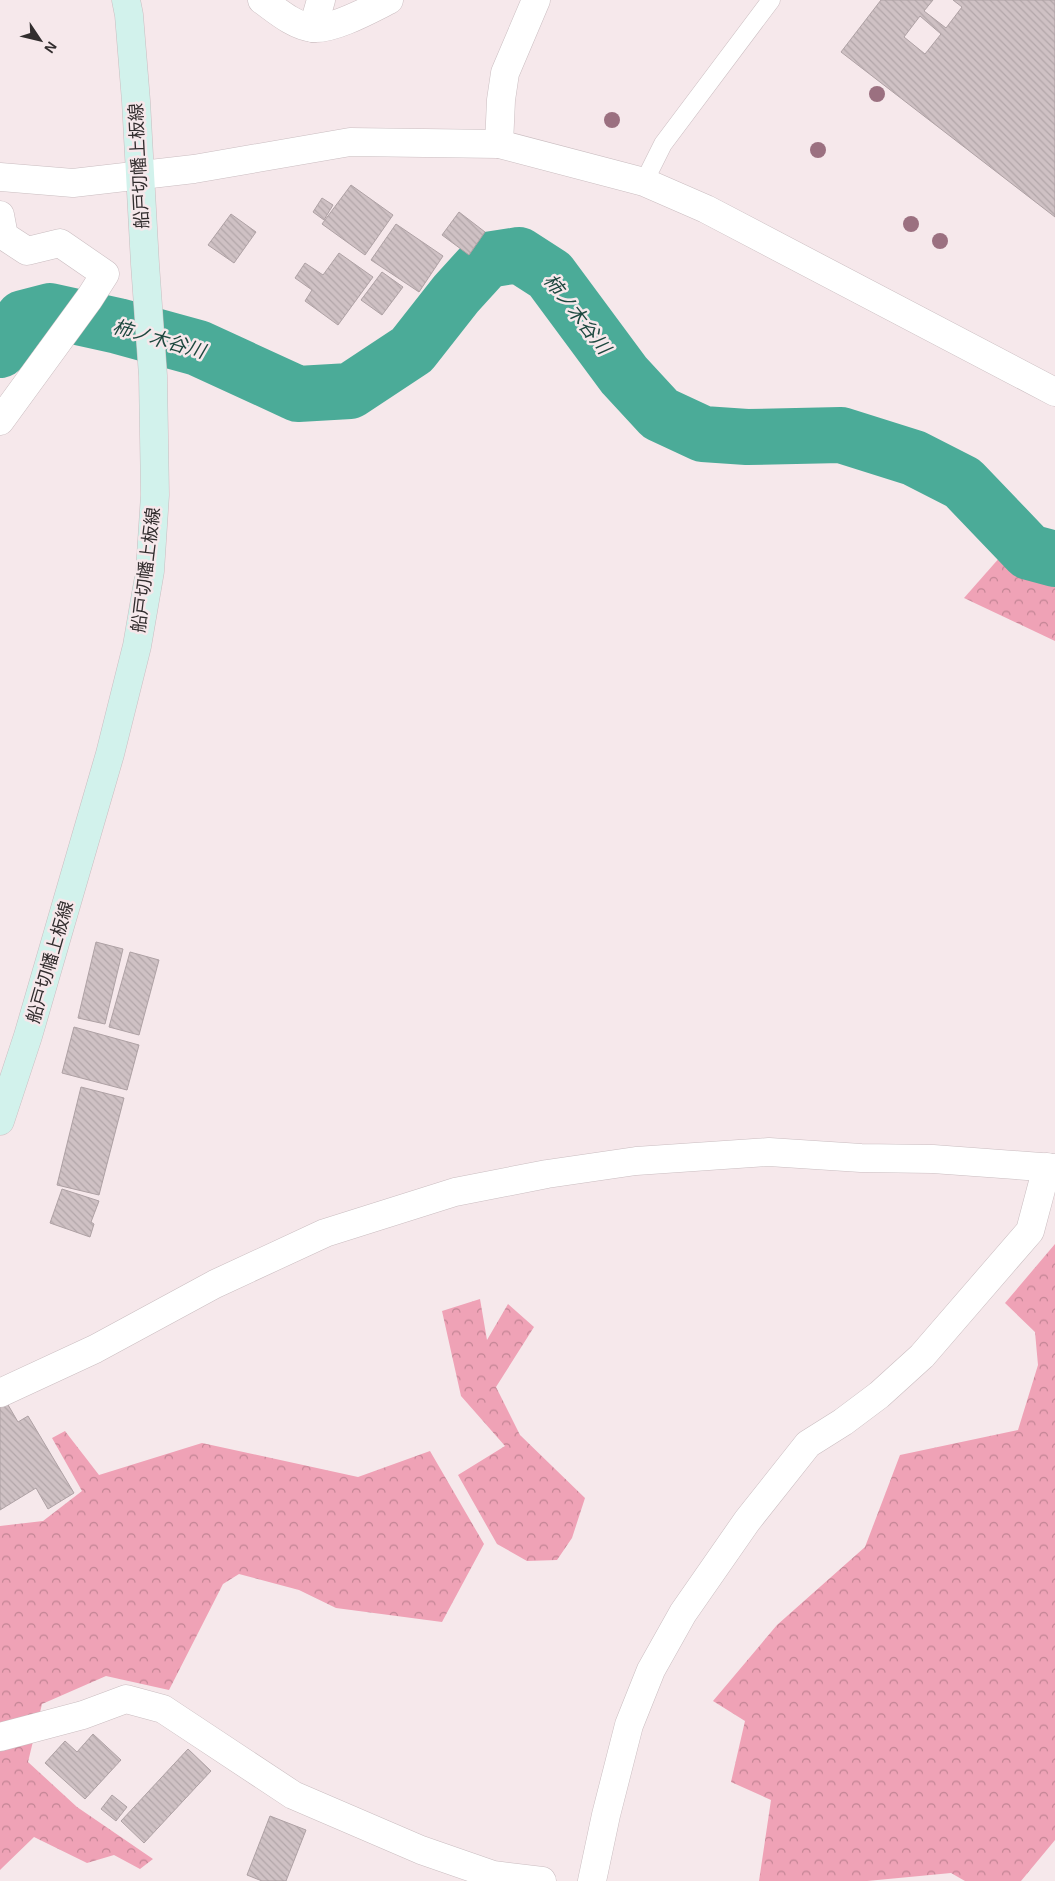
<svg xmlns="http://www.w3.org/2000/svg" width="1055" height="1881" font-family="Helvetica,'Noto Sans JP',sans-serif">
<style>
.forest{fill:url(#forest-crowns)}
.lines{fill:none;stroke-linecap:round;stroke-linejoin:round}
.river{stroke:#4bab98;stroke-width:56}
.building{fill:url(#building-back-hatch);stroke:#aea1a4;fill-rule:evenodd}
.service-casing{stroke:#cabdc0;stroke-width:19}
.minor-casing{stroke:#cabdc0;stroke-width:29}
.tertiary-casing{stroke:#cabdc0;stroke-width:29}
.secondary-casing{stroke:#cabdc0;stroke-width:29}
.service{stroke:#fff;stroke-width:18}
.minor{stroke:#fff;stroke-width:28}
.tertiary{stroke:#fff;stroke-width:28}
.secondary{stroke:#d2f2ec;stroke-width:28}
.tree{fill:#9b7080}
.labels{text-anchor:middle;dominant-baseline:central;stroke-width:5;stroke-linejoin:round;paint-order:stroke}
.street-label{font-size:18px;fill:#322d2e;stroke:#f6e8eb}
.water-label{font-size:19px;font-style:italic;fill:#1d483f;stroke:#f6e8eb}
</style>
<defs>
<pattern id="forest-crowns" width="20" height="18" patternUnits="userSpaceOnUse" patternTransform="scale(1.25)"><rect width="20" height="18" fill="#efa2b6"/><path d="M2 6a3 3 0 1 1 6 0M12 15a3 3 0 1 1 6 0" fill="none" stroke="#c28494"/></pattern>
<pattern id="building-back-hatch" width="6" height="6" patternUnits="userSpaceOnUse" patternTransform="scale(1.25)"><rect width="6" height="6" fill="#cfc1c4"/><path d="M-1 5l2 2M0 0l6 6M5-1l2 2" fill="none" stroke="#b2a6a9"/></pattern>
</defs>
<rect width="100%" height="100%" fill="#f6e8eb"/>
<g class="forest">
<polygon points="1001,556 1055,569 1055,641 964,598"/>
<polygon points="1055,1244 1055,1840 1021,1881 965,1881 951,1873 867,1881 759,1881 771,1800 731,1782 745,1721 713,1701 777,1625 865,1547 900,1455 1018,1430 1038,1365 1035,1332 1005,1303"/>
<polygon points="480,1299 487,1340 508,1304 534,1327 496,1387 520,1435 585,1498 572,1538 557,1560 527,1561 497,1544 458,1475 505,1446 461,1396 442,1311"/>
<polygon points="65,1431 99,1475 202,1443 358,1477 430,1451 484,1544 442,1622 336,1608 299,1590 239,1574 223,1584 169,1690 106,1676 42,1704 28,1762 77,1807 153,1859 140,1869 114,1855 87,1863 34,1837 0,1870 0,1526 43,1521 82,1491 52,1438"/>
</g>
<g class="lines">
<polyline class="river" points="0,350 23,318 50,311 118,326 198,348 298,394 350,391 412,350 456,294 487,260 519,255 550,275 624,375 660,414 703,434 747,437 841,435 914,458 963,483 1029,552 1055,559"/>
</g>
<g class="building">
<path d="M881 0H933L924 11 946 28 962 7 953 0H1055V217L841 52ZM920 16 941 34 925 54 904 37Z"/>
<polygon points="351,185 393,215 365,255 322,224"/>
<polygon points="322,198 333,205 324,220 313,212"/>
<polygon points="459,212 485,232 469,255 442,235"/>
<polygon points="231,214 256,232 234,263 208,245"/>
<polygon points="396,224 443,256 419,292 371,260"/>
<polygon points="339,253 373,277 338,325 305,301 312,290 295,278 305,263 323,275"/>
<polygon points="382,272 403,287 382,315 361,300"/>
<polygon points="96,942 123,949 105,1024 78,1018"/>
<polygon points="130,952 159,960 139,1035 109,1027"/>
<polygon points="74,1027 139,1045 127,1090 62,1073"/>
<polygon points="81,1087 124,1098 99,1195 57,1185"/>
<polygon points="62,1189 99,1201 91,1222 94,1224 90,1237 50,1223"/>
<polygon points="4,1398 18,1422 28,1416 74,1493 48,1509 36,1488 0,1510 0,1400"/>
<polygon points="93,1734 121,1760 85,1799 45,1763 65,1741 77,1752"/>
<polygon points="188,1749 211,1771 144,1843 121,1821"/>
<polygon points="112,1795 127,1807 116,1821 101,1809"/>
<polygon points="270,1816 306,1830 286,1881 262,1881 247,1875"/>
</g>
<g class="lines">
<defs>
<polyline id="service" points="644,182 663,144 771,0"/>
<g id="minor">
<path d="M262 0C276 10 294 26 313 28 333 30 371 9 389 0"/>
<polyline points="313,28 321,0"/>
<polyline points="499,144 501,100 505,73 536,0"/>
<polyline points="0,215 4,236 27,251 60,243 105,274 89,299 0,421"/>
<polyline points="0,1393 95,1349 215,1284 325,1233 455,1192 547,1174 636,1161 769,1152 861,1158 933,1159 1055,1168"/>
<polyline points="0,1737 83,1715 126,1699 163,1709 293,1795 421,1850 493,1875 542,1881"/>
<polyline points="592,1881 606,1815 629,1725 651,1670 683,1613 747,1521 808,1444 843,1422 879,1395 922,1356 1030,1231 1047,1167"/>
</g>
<polyline id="tertiary" points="0,177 73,183 194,169 350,142 499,144 644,182 706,209 1055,392"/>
<polyline id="secondary" points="0,1121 28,1036 110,754 137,646 150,571 155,495 153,376 145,264 136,101 129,15 126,0"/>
</defs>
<use href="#service" class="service-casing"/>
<use href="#minor" class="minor-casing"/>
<use href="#tertiary" class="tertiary-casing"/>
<use href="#secondary" class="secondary-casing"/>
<use href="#service" class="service"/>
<use href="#minor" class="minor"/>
<use href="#tertiary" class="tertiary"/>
<use href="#secondary" class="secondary"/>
</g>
<g class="tree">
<circle cx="877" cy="94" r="8"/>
<circle cx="612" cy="120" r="8"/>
<circle cx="818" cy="150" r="8"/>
<circle cx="911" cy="224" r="8"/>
<circle cx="940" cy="241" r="8"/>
</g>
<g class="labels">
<g class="street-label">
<text transform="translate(139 166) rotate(-93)">船戸切幡上板線</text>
<text transform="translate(146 570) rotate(-83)">船戸切幡上板線</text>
<text transform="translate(50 962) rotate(-74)">船戸切幡上板線</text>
</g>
<g class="water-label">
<text transform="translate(577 314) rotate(52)">柿ノ木谷川</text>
<text transform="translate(159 339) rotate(16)">柿ノ木谷川</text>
</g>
</g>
<g transform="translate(40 40) rotate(125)" stroke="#f6e8eb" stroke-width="4" paint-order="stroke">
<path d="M0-4L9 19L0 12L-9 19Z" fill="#322d2e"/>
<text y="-8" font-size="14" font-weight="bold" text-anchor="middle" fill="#322d2e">N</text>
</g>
</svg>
